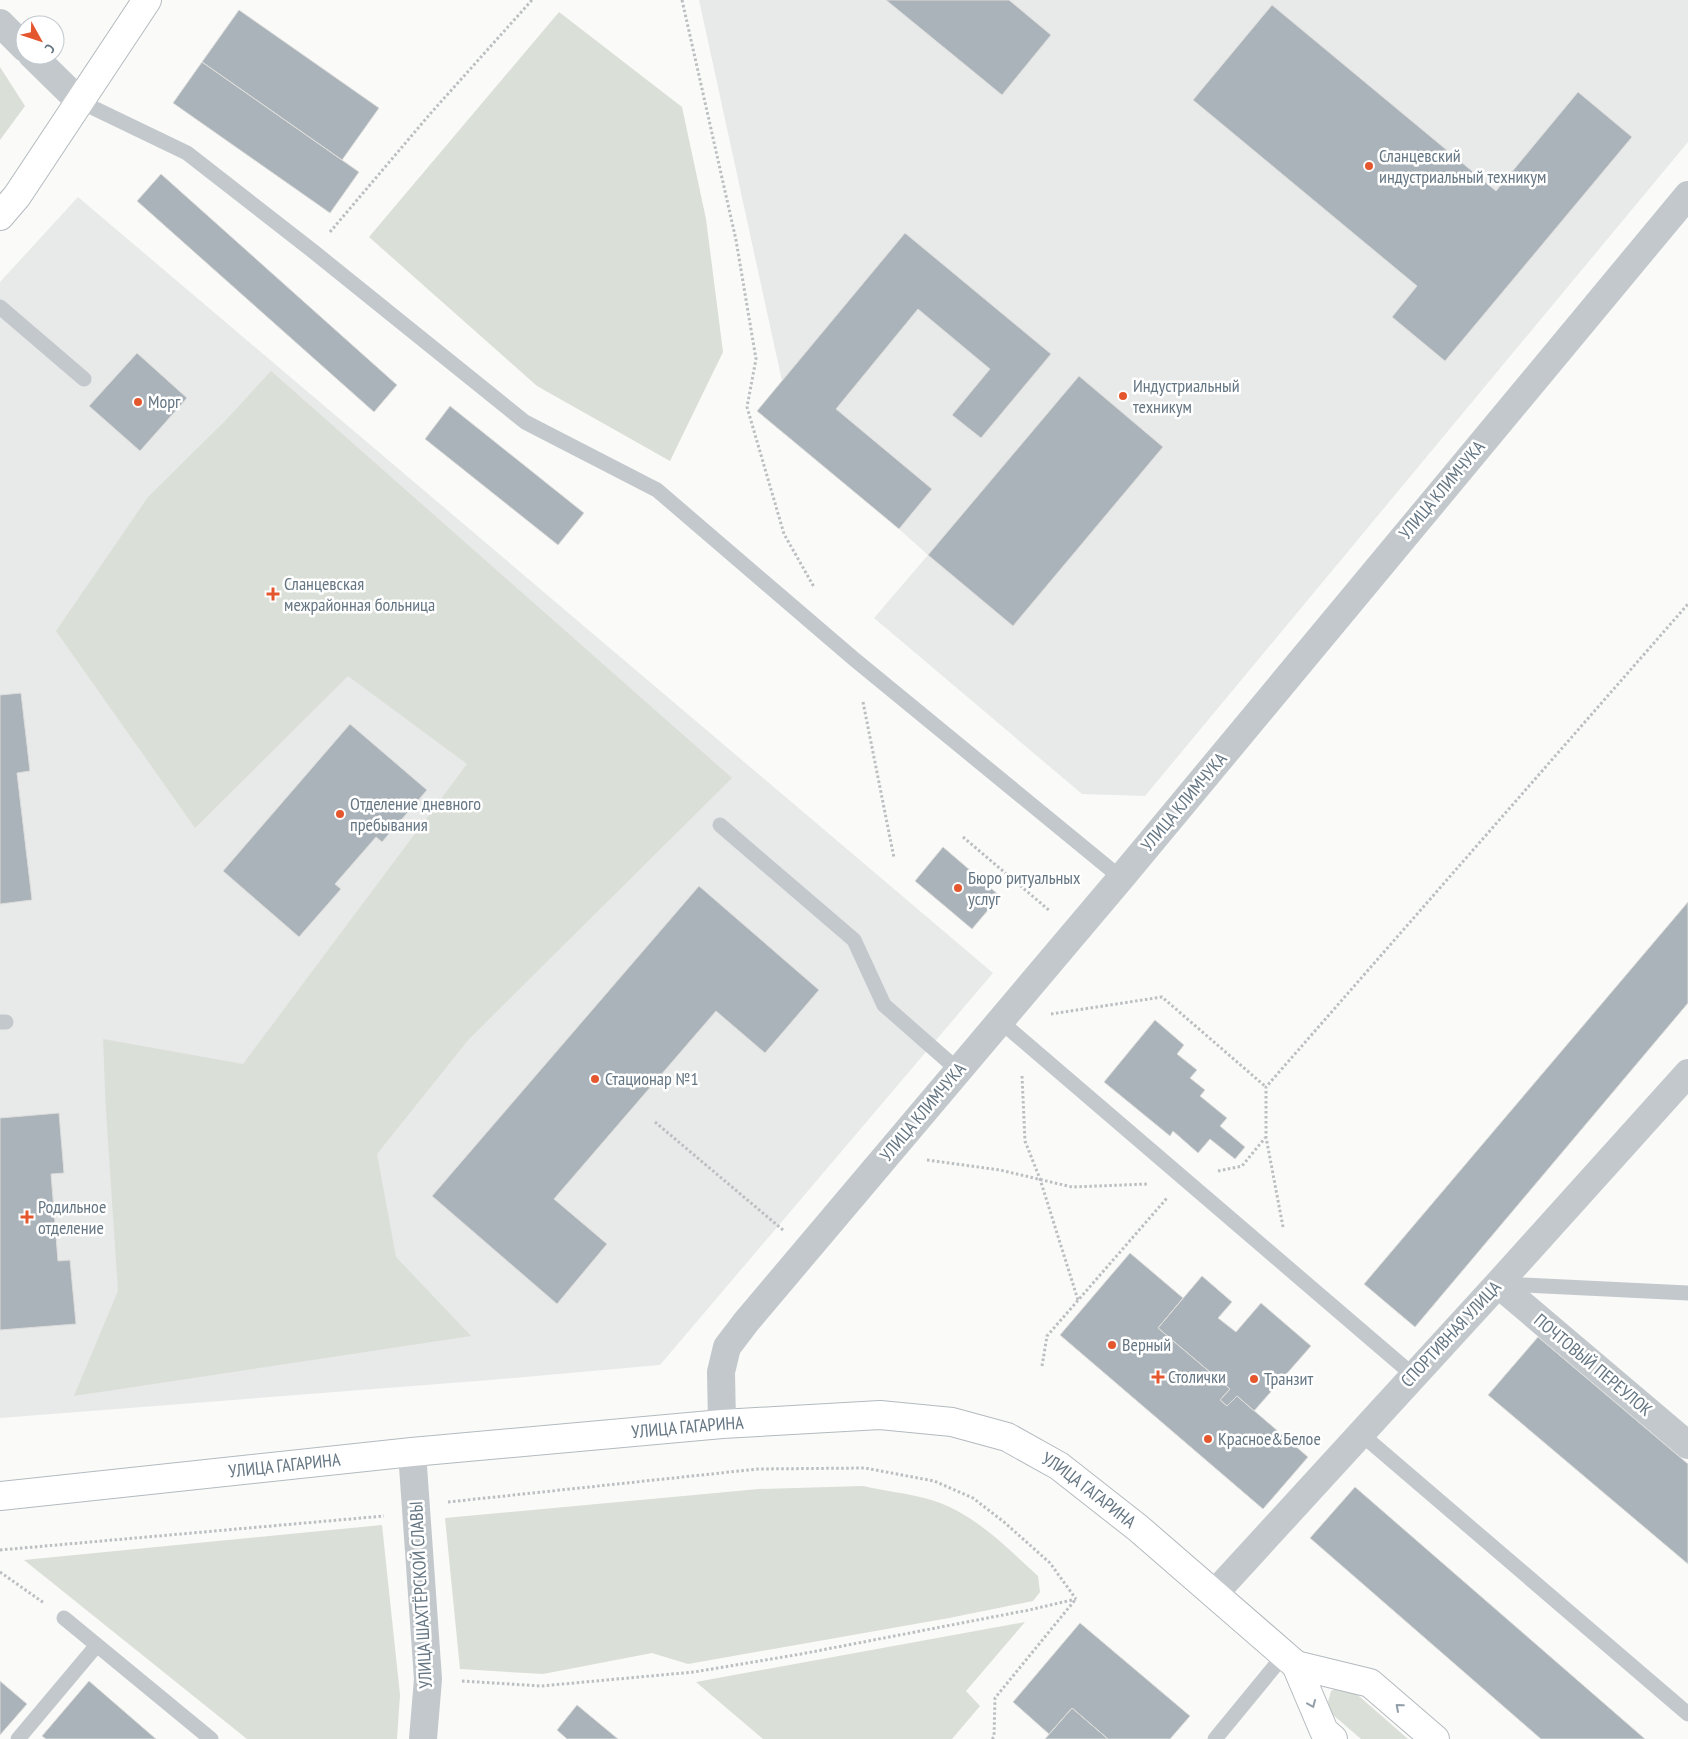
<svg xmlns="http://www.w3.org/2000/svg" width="1688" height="1739" font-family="'PT Sans Narrow',sans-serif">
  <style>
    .built { fill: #e8e9e9 }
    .green { fill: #dadfd7 }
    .building { fill: #aab3b9; stroke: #dcdcda }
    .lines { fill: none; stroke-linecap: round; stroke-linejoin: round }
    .secondary-casing { stroke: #b3babf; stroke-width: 30 }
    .path { stroke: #bbbfc2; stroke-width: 3; stroke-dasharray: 2.5 2.5; stroke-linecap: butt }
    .lane { stroke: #c3c8cc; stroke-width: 15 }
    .street { stroke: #c3c8cc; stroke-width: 28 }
    .secondary { stroke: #fff; stroke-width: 28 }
    .oneway { stroke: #939fa8 }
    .poi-dot { fill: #e4572e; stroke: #fff; stroke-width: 2 }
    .labels { text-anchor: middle; stroke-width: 5; stroke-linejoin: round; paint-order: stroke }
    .poi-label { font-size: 18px; fill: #657683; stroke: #fff; text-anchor: start }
    .street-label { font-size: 18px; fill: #657683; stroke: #fff }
  </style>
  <rect width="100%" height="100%" fill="#fafaf8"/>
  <path class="built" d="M699 0H1688V142L1145 796 1082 794 874 618 928 555 899 529 757 411 782 381Z
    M78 197 993 973 660 1365 490 1380 0 1418V282Z"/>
  <path class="green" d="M559 12 682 107 706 219 723 352 670 461 537 386 369 237Z
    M0 67 25 106 0 140Z
    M271 371 732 778 469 1039 377 1154 396 1257 471 1336 74 1396 118 1291 106 1111 103 1039 243 1064 467 764 348 676 195 828 56 631 148 497 226 420Z
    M863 1486C884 1491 907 1493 928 1499 972 1511 1005 1546 1038 1576L1040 1592 1033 1601 949 1618 688 1664 652 1653 543 1674 460 1669 445 1518 759 1489Z
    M382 1525 400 1695 397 1739H247L24 1560Z
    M1025 1622 966 1691 980 1706 952 1739H763L696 1682Z
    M1340 1687 1352 1690 1408 1739H1361L1332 1714 1328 1702 1331 1691Z"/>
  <path class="building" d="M886 0H1009L1051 35 1002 95Z
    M1272 5 1496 191 1578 92 1632 137 1445 361 1392 317 1417 286 1193 100Z
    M239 10 379 108 342 160 202 62Z
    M202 62 359 172 330 213 173 103Z
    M161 174 397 385 374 412 137 201Z
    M905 233 1051 354 981 438 952 415 990 369 918 309 836 409 932 489 899 529 757 411Z
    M137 353 187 398 140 451 89 406Z
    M1079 376 1163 447 1013 626 928 555Z
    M450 406 584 513 558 545 425 439Z
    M21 693 30 771 17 773 32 900 0 904V695Z
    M350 724 427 790 382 842 376 837 335 884 341 889 299 937 223 871Z
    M943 847 1000 896 972 929 915 881Z
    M699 886 819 990 765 1053 716 1011 554 1199 607 1244 557 1304 432 1196Z
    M1688 902V1003L1415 1327 1364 1284Z
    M1155 1020 1184 1045 1177 1054 1197 1070 1190 1078 1205 1090 1200 1096 1227 1118 1220 1126 1245 1147 1235 1159 1210 1139 1198 1153 1173 1131 1170 1136 1104 1082Z
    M59 1113 64 1173 51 1174 58 1261 70 1260 76 1324 0 1330V1118Z
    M1130 1253 1183 1298 1158 1328 1230 1389 1220 1400 1227 1406 1237 1396 1308 1457 1263 1509 1060 1335Z
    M1202 1276 1232 1302 1218 1318 1236 1332 1261 1303 1311 1346 1254 1411 1237 1396 1227 1406 1220 1400 1230 1389 1158 1328Z
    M1538 1337 1688 1464V1564L1488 1395Z
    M1355 1487 1645 1739H1541L1310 1538Z
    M1080 1623 1190 1716 1170 1739H1108L1072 1708 1049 1734 1013 1702Z
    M0 1681 27 1704 0 1735Z
    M89 1681 156 1739H46L42 1736Z
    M577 1705 618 1739H567L557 1730Z
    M1072 1708 1108 1739H1045Z"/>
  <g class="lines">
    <defs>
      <g id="secondary">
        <path d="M0 216 17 196 147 0"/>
        <path id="s1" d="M0 1496 412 1452 722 1424 880 1415 952 1422 1007 1437 1059 1466 1138 1528 1296 1665 1324 1731 1333 1739"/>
        <path d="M1296 1665 1370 1683 1435 1739"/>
      </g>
    </defs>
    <use href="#secondary" class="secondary-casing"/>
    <path class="path" d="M682 0 736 240 756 359 747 407 784 534 814 587
      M330 232 430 114 532 0
      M863 702 894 858
      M963 837 1050 911
      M1051 1014 1162 997 1266 1087
      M1022 1076 1025 1141 1040 1179 1078 1300
      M655 1122 783 1230
      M927 1160 1000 1170 1072 1187 1148 1184
      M1218 1171 1242 1166 1265 1138
      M1283 1227 1266 1137V1087L1688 604
      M1042 1366 1047 1336 1167 1198
      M448 1502 758 1469 865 1468 934 1481 973 1498 1004 1522 1050 1563 1076 1599
      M0 1550 384 1516
      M0 1572 44 1603
      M462 1681 541 1686 694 1672 801 1654 1029 1610 1076 1599
      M992 1739 994 1737 995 1698 1075 1600"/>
    <path class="lane" d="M79 101 187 153 314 252 525 422 657 490 854 659 1121 878
      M0 307 84 379
      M720 825 854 940 884 1005 958 1070
      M1000 1021 1413 1375
      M0 1022H6
      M1502 1284 1688 1293
      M1360 1433 1688 1714
      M64 1618 211 1739
      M18 1739 97 1645
      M1215 1739 1284 1655"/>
    <path class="street" d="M0 23 25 48
      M32 55 79 101
      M1498 1284 1688 1445
      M722 1424 721 1372 727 1347 746 1322 1121 878 1688 195
      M412 1452 428 1679 423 1739
      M1214 1594 1498 1284 1688 1073"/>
    <use href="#secondary" class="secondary"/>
  </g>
  <defs><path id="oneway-chevron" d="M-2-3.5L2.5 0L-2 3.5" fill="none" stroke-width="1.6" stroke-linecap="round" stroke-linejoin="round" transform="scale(1.25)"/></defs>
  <g class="oneway">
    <use href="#oneway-chevron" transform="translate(1312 1704) rotate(67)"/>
    <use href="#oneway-chevron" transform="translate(1399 1707) rotate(-139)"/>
  </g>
  <g class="poi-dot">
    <circle cx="1369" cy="166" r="5"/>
    <circle cx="1123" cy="396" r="5"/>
    <circle cx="138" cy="402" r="5"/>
    <path d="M270.5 586.5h5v5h5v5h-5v5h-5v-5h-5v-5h5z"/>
    <circle cx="340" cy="814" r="5"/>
    <circle cx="958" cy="888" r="5"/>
    <circle cx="595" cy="1079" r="5"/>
    <path d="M24.5 1209.5h5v5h5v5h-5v5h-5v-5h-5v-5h5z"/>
    <circle cx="1112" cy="1345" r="5"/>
    <path d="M1155.5 1369.5h5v5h5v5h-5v5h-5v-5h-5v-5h5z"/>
    <circle cx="1254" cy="1379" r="5"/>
    <circle cx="1208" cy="1439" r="5"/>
  </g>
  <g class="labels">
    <g class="poi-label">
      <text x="1379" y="162">Сланцевский<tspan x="1379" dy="21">индустриальный техникум</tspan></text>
      <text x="1133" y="392">Индустриальный<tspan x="1133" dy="21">техникум</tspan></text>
      <text x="148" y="408">Морг</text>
      <text x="284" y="590">Сланцевская<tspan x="284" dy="21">межрайонная больница</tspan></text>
      <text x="350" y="810">Отделение дневного<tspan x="350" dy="21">пребывания</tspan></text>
      <text x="968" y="884">Бюро ритуальных<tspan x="968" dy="21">услуг</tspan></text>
      <text x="605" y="1085">Стационар №1</text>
      <text x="38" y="1213">Родильное<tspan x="38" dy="21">отделение</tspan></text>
      <text x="1122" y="1351">Верный</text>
      <text x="1168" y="1383">Столички</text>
      <text x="1264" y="1385">Транзит</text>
      <text x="1218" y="1445">Красное&amp;Белое</text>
    </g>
    <g class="street-label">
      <text transform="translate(1442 490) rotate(-50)" y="6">УЛИЦА КЛИМЧУКА</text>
      <text transform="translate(1184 802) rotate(-50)" y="6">УЛИЦА КЛИМЧУКА</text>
      <text transform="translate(923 1112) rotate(-50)" y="6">УЛИЦА КЛИМЧУКА</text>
      <text transform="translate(1451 1334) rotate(-47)" y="6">СПОРТИВНАЯ УЛИЦА</text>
      <text transform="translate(1593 1365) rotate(40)" y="6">ПОЧТОВЫЙ ПЕРЕУЛОК</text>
      <text dy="6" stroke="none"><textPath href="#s1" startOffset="691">УЛИЦА ГАГАРИНА</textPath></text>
      <text dy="6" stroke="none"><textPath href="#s1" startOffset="286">УЛИЦА ГАГАРИНА</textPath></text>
      <text dy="6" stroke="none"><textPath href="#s1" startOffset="1111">УЛИЦА ГАГАРИНА</textPath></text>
      <text transform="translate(421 1595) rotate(-93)" y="6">УЛИЦА ШАХТЁРСКОЙ СЛАВЫ</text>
    </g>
  </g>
  <g transform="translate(40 40) rotate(130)"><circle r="24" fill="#ffffff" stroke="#c1c8cd"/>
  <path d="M0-4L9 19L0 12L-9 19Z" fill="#e4572e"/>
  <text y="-8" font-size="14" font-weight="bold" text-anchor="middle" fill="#657683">С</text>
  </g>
</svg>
